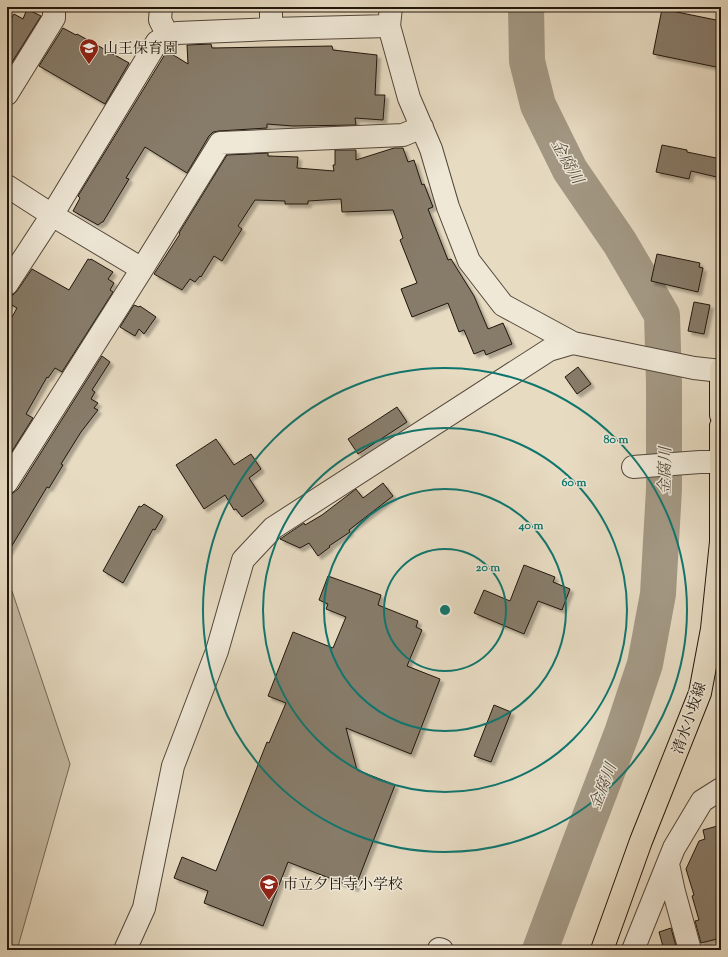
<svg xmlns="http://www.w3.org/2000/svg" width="728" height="957" font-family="'Sorts Mill Goudy','Noto Serif JP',serif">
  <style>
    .green { fill: #c5baa3; stroke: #726858 }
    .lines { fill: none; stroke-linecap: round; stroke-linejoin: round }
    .river { stroke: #a39884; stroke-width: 36 }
    .building { fill: #877c6b; stroke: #20160d; filter: url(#shadow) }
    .minor-casing { stroke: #52473a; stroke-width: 24 }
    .major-casing { stroke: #20160d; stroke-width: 24 }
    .minor { stroke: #efe8d7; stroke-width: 22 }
    .major { stroke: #e7dbc2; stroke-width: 22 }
    .ring { fill: none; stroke: #0f766e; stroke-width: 2 }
    .labels { text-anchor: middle; stroke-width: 3; stroke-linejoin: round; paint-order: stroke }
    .poi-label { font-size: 15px; fill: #20160d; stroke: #efe8d7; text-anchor: start }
    .street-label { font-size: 15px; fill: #20160d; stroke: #efe8d7 }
    .water-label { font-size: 16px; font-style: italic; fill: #544a3d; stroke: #efe8d7 }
    .centre { fill: #0f766e; stroke: #efe8d7; stroke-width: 2 }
    .ring-label { font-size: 12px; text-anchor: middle; font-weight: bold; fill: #0f766e; stroke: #efe8d7; stroke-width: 3; stroke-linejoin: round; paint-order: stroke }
  </style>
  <defs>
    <filter id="shadow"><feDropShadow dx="3.5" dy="3.5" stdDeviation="1" flood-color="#0004"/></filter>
  </defs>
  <rect width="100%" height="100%" fill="#e7dbc2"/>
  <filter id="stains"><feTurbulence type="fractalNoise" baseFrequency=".005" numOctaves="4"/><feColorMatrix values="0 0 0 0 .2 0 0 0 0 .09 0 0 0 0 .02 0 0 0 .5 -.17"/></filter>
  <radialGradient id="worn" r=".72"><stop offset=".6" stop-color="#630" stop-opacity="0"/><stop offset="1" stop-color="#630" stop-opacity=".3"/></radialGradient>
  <path class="green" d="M7 591H12L70 764 17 950H7Z"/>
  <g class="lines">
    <path class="river" d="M526 7 527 61 538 105 570 170 620 243 662 315 664 383V489L658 594 645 664 622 733 580 843 540 950"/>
  </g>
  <path class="building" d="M27 9 41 16 7 70V25L14 14 23 19Z
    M662 9 721 21V68L653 54Z
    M63 28 76 35 77 34 129 63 105 104 39 66Z
    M211 44 212 48 332 46 333 50 377 55 375 95H385L383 120 355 118 356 125 293 126 267 124V128L219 131 213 132 209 136 187 173 145 147 126 178 129 179 103 222H102L98 225 73 211 80 198 78 196 167 51 188 64 187 45Z
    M662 145 687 150V152L721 159V178L691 171 689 179 656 172Z
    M394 148H403L408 162 414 160 422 185 424 184 433 207 428 209 448 260 451 259 474 296 488 329 503 323 512 344 486 355 484 350 474 354 464 330 459 332 448 303 412 317 401 289 417 283 400 240 403 238 393 210 342 212 341 199 308 201V204H285V201L255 200 238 226 242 229 222 261 214 256 201 277 200 276 195 282 190 279 182 290 154 274 180 234 179 233 227 155 268 153V156L298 157 297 168 334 171 333 165H335V150H356V160Z
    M657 254 700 263 699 267 703 268 698 292 651 281Z
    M88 259 90 260 91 259 113 272 108 279 114 283 110 290 113 292 62 372 55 368 48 378 47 377 26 414 33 418 7 459V326L17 308 7 302V296L13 295 17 291 32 269 69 290Z
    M694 302 710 305 704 334 688 331Z
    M134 305 139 307 140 306 156 317 144 334 139 329 135 336 120 327Z
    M102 356 110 362 92 390 95 392 91 399 98 403 94 408 98 410 81 432 61 464 63 465 49 488 47 487 7 554V494L13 493 18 489Z
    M578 367 591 384 577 394 565 377Z
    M397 407 407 422 358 454 348 439Z
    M216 439 234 465 251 454 261 469 249 478 264 501 262 502V503L242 517 236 509 234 510 225 495 204 509 176 465Z
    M383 483 393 496 349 530 350 532 329 546 330 547 318 556 309 543 300 548 280 539 304 523 305 525 322 515 356 489 363 498Z
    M144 504 163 516 155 530 153 529 123 583 103 571 139 506 141 507Z
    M524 565 555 577 553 582 570 589 562 610 538 601 524 634 474 613 484 590 510 601Z
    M328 576 381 595 378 605 418 621 416 627 422 630 407 666 440 679 411 754 346 728 357 770 395 785 355 888 288 862 263 926 204 903 208 891 174 878 182 857 216 871 267 742 269 743 286 703 268 696 293 632 333 648 346 617 326 609 328 604 319 600Z
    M494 705 511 712 491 762 474 756Z
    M721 825V938L701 943 695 921 699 920 692 896 694 895 686 869 699 841 705 839 703 830Z
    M671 928 677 950H664L659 932Z"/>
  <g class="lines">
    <defs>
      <path id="minor" d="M161 7 160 20 168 36
        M271 7V29
        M391 7 389 26 409 98 431 149 448 207 469 261 503 305 573 343 694 368 721 371
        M7 94 54 18V7
        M7 186 52 215 142 269
        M7 284 52 215 157 42 168 36 177 33 271 29 389 26
        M633 467 700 462H720
        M7 482 142 269 220 143 403 135 422 127
        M668 864 674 892 690 950
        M439 949 442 950
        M125 950 144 908 173 766 217 651 243 560 273 528 549 350 573 343
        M633 950 674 848 702 801 721 789"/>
      <path id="major" d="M721 369V415
        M602 950 641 841 700 693 712 629 721 542V426"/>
    </defs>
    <use href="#minor" class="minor-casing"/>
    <use href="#major" class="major-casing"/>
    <use href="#minor" class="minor"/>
    <use href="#major" class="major"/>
  </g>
  <g class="ring">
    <circle cx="445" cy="610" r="61"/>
    <circle cx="445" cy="610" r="121"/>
    <circle cx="445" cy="610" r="182"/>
    <circle cx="445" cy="610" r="242"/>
  </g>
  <defs>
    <symbol id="school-pin" viewBox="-11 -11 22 30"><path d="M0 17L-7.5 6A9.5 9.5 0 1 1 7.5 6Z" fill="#8f2418" stroke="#efe8d7"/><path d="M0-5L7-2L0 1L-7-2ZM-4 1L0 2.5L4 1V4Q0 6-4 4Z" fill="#fff"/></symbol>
  </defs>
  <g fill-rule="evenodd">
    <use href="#school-pin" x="78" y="37" width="22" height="30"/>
    <use href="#school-pin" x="258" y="873" width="22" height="30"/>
  </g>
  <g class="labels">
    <g class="poi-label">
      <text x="103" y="53">山王保育園</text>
      <text x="283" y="889">市立夕日寺小学校</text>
    </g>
    <g class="street-label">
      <text transform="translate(689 718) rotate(-71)" y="5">清水小坂線</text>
    </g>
    <g class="water-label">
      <text transform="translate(568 161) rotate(61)" y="6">金腐川</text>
      <text transform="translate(664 471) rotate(-89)" y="6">金腐川</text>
      <text transform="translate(602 786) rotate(-69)" y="6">金腐川</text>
    </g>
  </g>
  <circle cx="445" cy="610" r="6" class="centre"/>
  <g class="ring-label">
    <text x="616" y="443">80 m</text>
    <text x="574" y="486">60 m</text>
    <text x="531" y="529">40 m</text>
    <text x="488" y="571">20 m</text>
  </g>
  <rect width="728" height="957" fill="none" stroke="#e7dbc2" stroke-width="24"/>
  <rect x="8" y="8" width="712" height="941" fill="none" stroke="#20160d" stroke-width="2"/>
  <rect x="12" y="12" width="704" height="933" fill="none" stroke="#20160d"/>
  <rect width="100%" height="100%" filter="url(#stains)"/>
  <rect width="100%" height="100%" fill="url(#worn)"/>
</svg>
